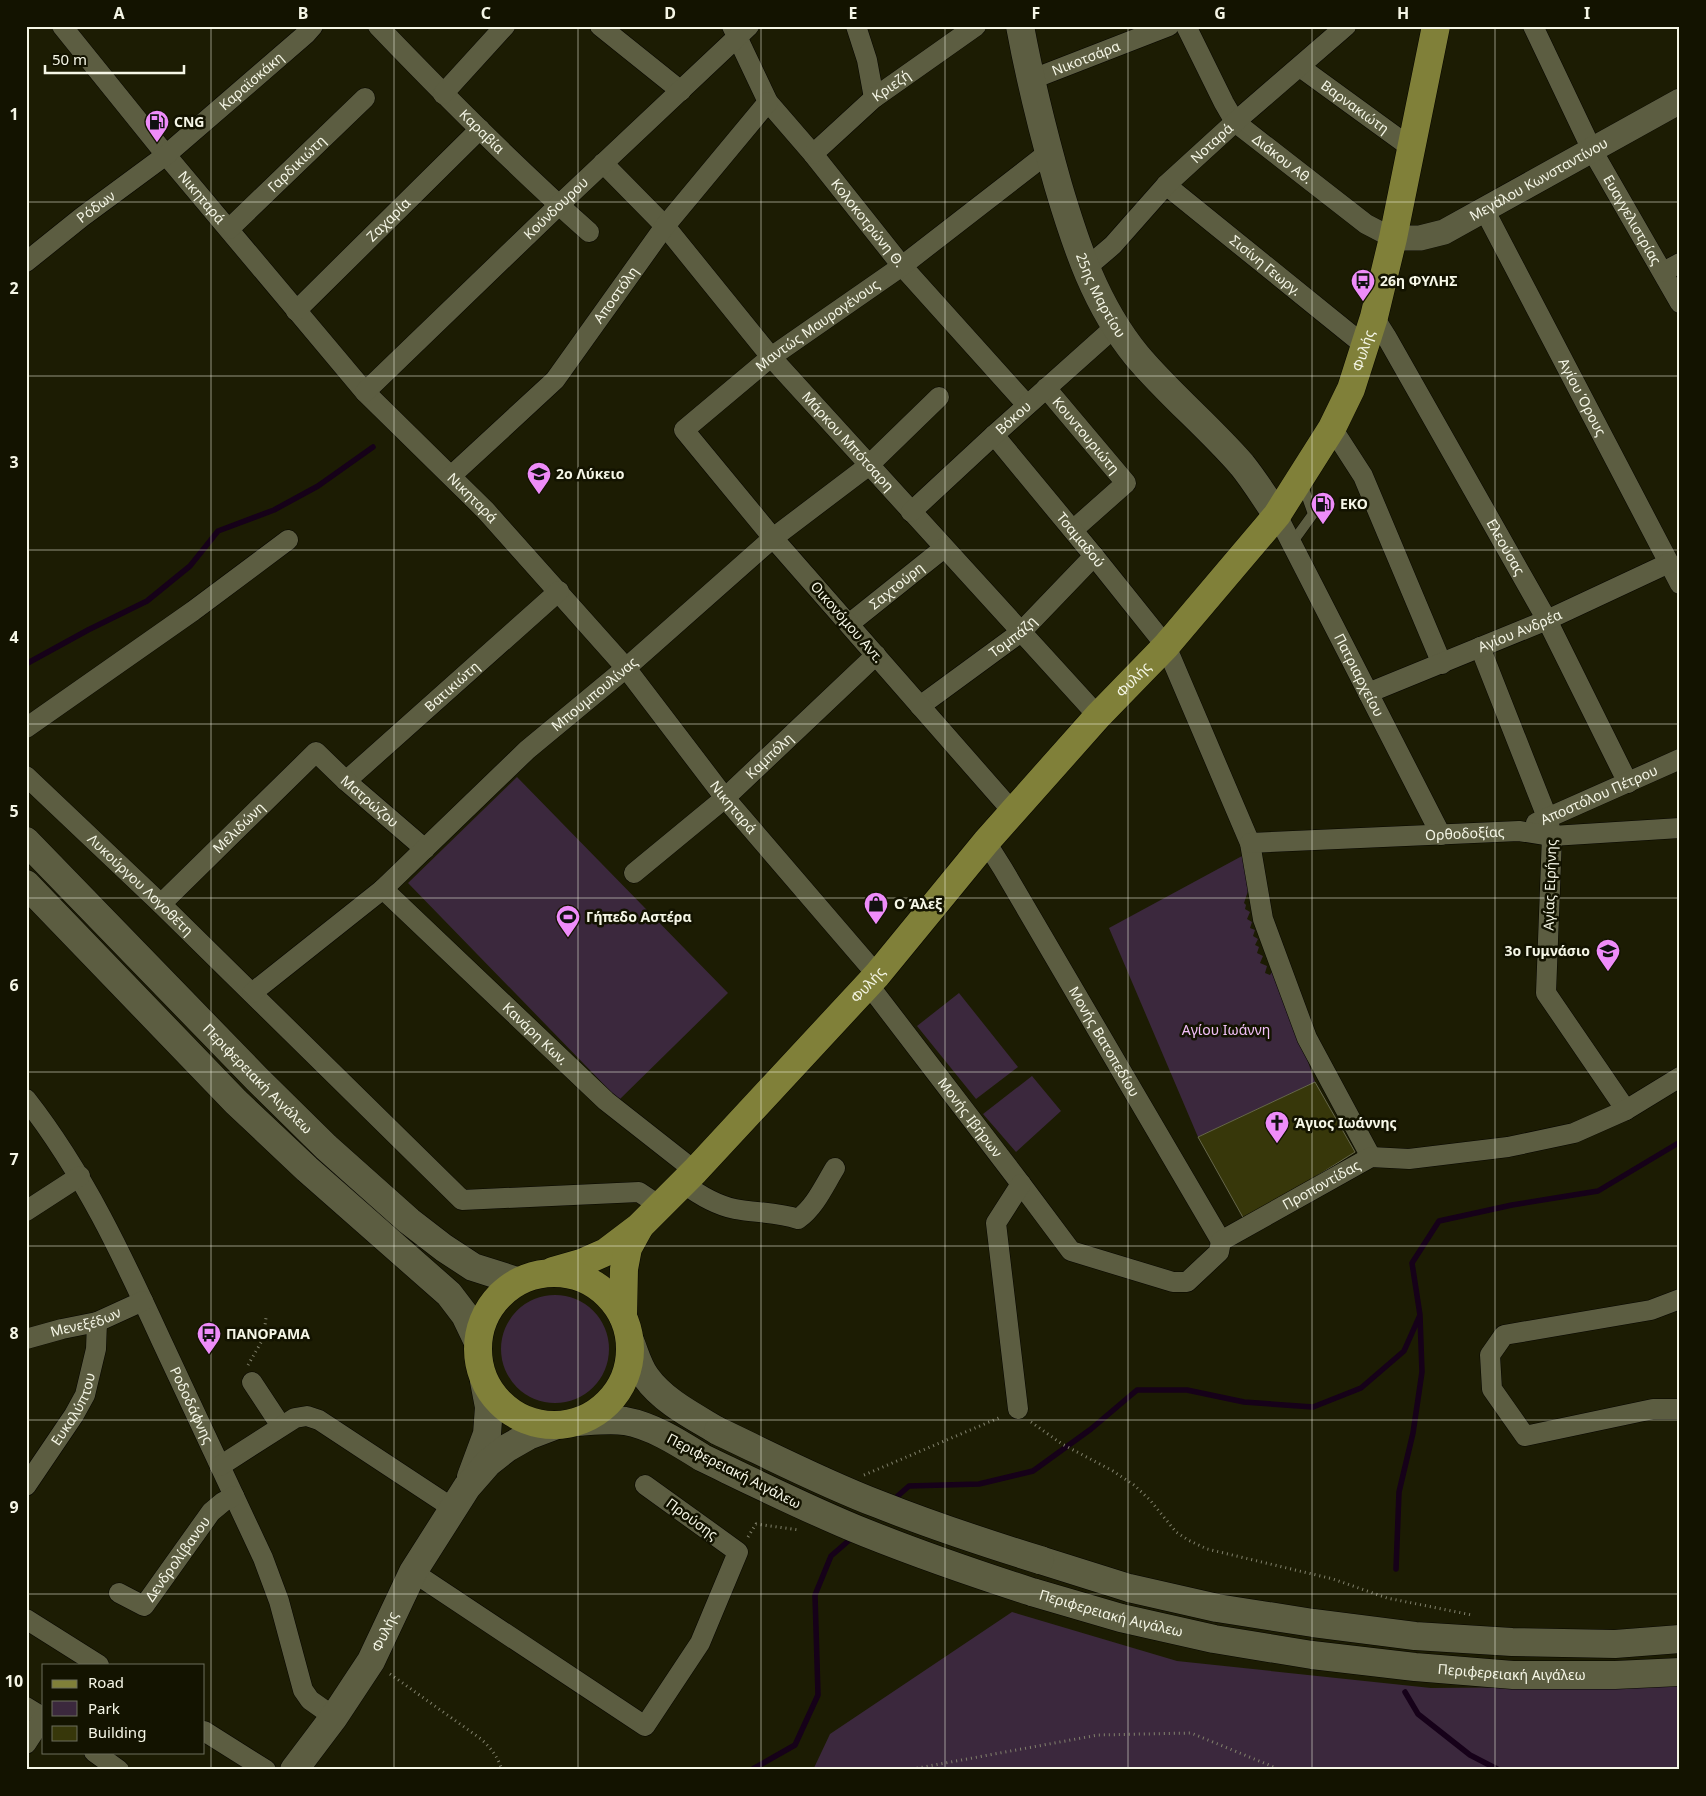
<svg xmlns="http://www.w3.org/2000/svg" width="1706" height="1796" font-family="'Noto Sans',sans-serif">
  <style>
    .green { fill: #3b283d }
    .lines { fill: none; stroke-linecap: round; stroke-linejoin: round }
    .stream { stroke: #160119; stroke-width: 5.5 }
    .building { fill: #37370a; stroke: #66674b }
    .service-casing { stroke: #070600; stroke-width: 11 }
    .minor-casing { stroke: #070600; stroke-width: 21 }
    .tertiary-casing { stroke: #070600; stroke-width: 26 }
    .secondary-casing { stroke: #070600; stroke-width: 29 }
    .primary-casing { stroke: #070600; stroke-width: 29 }
    .path { stroke: #82826d; stroke-width: 3; stroke-dasharray: 1 4; stroke-linecap: butt }
    .service { stroke: #5c5d41; stroke-width: 10 }
    .minor { stroke: #5c5d41; stroke-width: 20 }
    .tertiary { stroke: #5c5d41; stroke-width: 25 }
    .secondary { stroke: #5c5d41; stroke-width: 28 }
    .primary { stroke: #808039; stroke-width: 28 }
    .secondary-bridge-casing { stroke: #070600; stroke-width: 29; stroke-linecap: butt }
    .secondary-bridge { stroke: #5c5d41; stroke-width: 28 }
    .grid { fill: none; stroke: #f5f6e6; stroke-width: 1; stroke-opacity: 0.55 }
    .labels { text-anchor: middle; stroke-width: 5; stroke-linejoin: round; paint-order: stroke }
    .street-label { font-size: 14px; fill: #f5f6e6; stroke: #131300 }
    .poi-label { font-size: 14px; font-weight: bold; fill: #f5f6e6; stroke: #131300; text-anchor: start }
    .park-label { font-size: 14px; fill: #f3c0f8; stroke: #131300 }
    .neatline { fill: none; stroke: #f5f6e6; stroke-width: 2 }
    .grid-label { font-size: 16px; text-anchor: middle; font-weight: bold; fill: #f5f6e6 }
  </style>
  <rect width="100%" height="100%" fill="#1c1c03"/>
  <path class="green" d="M517 777 728 993 619 1100 408 883Z
    M1242 856 1250 885 1244 903 1246 905 1245 909 1250 912 1247 919 1252 922 1250 928 1255 930 1253 936 1258 939 1255 945 1259 947 1257 953 1263 956 1260 963 1267 966 1265 973 1270 975 1275 967 1315 1082 1198 1137 1109 928Z
    M959 993 1018 1067 976 1099 917 1026Z
    M1032 1076 1061 1111 1016 1152 983 1114Z
    M501 1349a54 54 0 1 1 108 0a54 54 0 1 1-108 0Z
    M1012 1612 1177 1661 1431 1688 1680 1686V1770H813L830 1734Z"/>
  <g class="lines">
    <path class="stream" d="M26 664 88 630 147 601 190 566 218 531 274 510 318 486 373 447
      M892 1501 909 1486 979 1484 1033 1471 1091 1429 1137 1390H1187L1244 1402 1313 1407 1361 1388 1404 1351 1420 1315 1412 1263 1439 1221 1512 1205 1598 1191 1680 1142
      M1396 1569 1399 1492 1413 1433 1422 1372 1420 1316
      M1405 1692 1418 1714 1470 1755 1499 1770
      M751 1770 795 1745 818 1695 815 1595 831 1556 854 1536"/>
  </g>
  <path class="building" d="M1315 1082 1355 1152 1245 1221 1198 1137Z"/>
  <g class="lines">
    <defs>
      <path id="service" d="M1292 543 1313 514 1302 483"/>
      <g id="minor">
        <path id="s1" d="M62 26 166 155 365 392 486 511 626 668 725 798 877 975"/>
        <path id="s2" d="M378 26C446 97 516 167 589 232"/>
        <path d="M600 26 681 91"/>
        <path id="s3" d="M732 26 768 102 813 154 902 266 1027 405"/>
        <path d="M856 26 867 60 874 98"/>
        <path id="s4" d="M1186 26 1224 103 1235 122 1366 224 1393 238"/>
        <path id="s5" d="M1533 26 1592 150 1680 303"/>
        <path id="s6" d="M1300 67 1410 147"/>
        <path id="s7" d="M1030 80 1169 26"/>
        <path d="M443 94 505 26"/>
        <path id="s8" d="M813 154 874 98 976 26"/>
        <path id="s9" d="M603 163 665 226 771 357 1098 716"/>
        <path id="s10" d="M1166 185 1365 346"/>
        <path id="s11" d="M1485 211 1680 584"/>
        <path id="s12" d="M229 229 365 98"/>
        <path id="s13" d="M26 262 82 217 166 155 306 34 313 26"/>
        <path id="s14" d="M1085 269 1113 245 1166 185 1235 122 1346 26"/>
        <path d="M1663 272 1680 263"/>
        <path id="s15" d="M296 311 480 129"/>
        <path id="s16" d="M1374 317 1386 336 1547 620 1628 783"/>
        <path id="s17" d="M1046 388 1126 483 1073 530"/>
        <path id="s18" d="M365 392 559 205 749 26"/>
        <path d="M1332 428 1363 476 1442 664"/>
        <path id="s19" d="M994 435 1094 556 1166 646 1250 843 1263 919 1307 1038 1371 1157"/>
        <path id="s20" d="M451 476 555 380 665 226 768 102"/>
        <path id="s21" d="M911 512 994 435 1116 326"/>
        <path id="s22" d="M1277 515 1441 835"/>
        <path id="s23" d="M849 624 944 548"/>
        <path d="M1480 647 1547 817 1552 836 1546 993 1626 1110"/>
        <path id="s24" d="M1368 693 1547 620 1669 563"/>
        <path id="s25" d="M920 706 1021 632 1094 556"/>
        <path d="M26 728 193 611 288 540"/>
        <path id="s26" d="M26 776 161 904 462 1200 639 1192 660 1206"/>
        <path id="s27" d="M346 781 559 591"/>
        <path id="s28" d="M1013 812 773 538 684 430 771 357 902 266 1049 152"/>
        <path id="s29" d="M1536 823 1680 759"/>
        <path id="s30" d="M986 842 1003 869 1221 1241"/>
        <path id="s31" d="M1250 843 1519 831 1552 836 1680 828"/>
        <path id="s32" d="M634 873 725 798 876 655"/>
        <path id="s33" d="M383 889 606 1101 695 1171"/>
        <path id="s34" d="M161 904 316 752 346 781 425 849"/>
        <path id="s35" d="M868 984 1021 1184 1071 1251 1173 1282H1187L1219 1252 1221 1241 1371 1157 1409 1159 1508 1147 1574 1133 1626 1110 1680 1077"/>
        <path id="s36" d="M252 993 383 889 527 750 626 668 773 538 868 466 939 397"/>
        <path id="s37" d="M26 1099C84 1173 123 1257 162 1342 196 1414 229 1486 263 1558L279 1601 303 1690 310 1700 334 1717"/>
        <path d="M683 1183C699 1195 715 1205 735 1209 756 1213 778 1212 798 1219 815 1207 824 1186 835 1168"/>
        <path d="M26 1211 80 1176"/>
        <path d="M1680 1299 1651 1310 1504 1335 1490 1355 1492 1389 1525 1436 1653 1409H1680"/>
        <path id="s38" d="M26 1339 62 1329 97 1322 143 1301"/>
        <path d="M252 1382 281 1426"/>
        <path d="M1018 1409 996 1223 1021 1184"/>
        <path d="M220 1466 295 1418 307 1416 319 1420 454 1509"/>
        <path id="s39" d="M26 1486 74 1415 85 1395 96 1349 97 1322"/>
        <path d="M413 1572 645 1726 700 1643 738 1552 645 1485"/>
        <path id="s40" d="M119 1593 144 1606 211 1512 223 1502 234 1496"/>
        <path d="M26 1619 99 1665"/>
        <path d="M26 1707 44 1718"/>
        <path d="M204 1731 266 1770"/>
        <path d="M26 1744 43 1718"/>
        <path d="M94 1752 119 1770"/>
      </g>
      <g id="tertiary">
        <path id="s41" d="M1393 238H1420L1444 232 1680 101"/>
      </g>
      <g id="secondary">
        <path id="s42" d="M1020 26C1030 80 1043 132 1058 185 1076 246 1096 306 1137 356 1169 394 1209 427 1242 465 1255 481 1265 498 1277 515"/>
        <path id="s43" d="M26 841 257 1079 326 1147 409 1221 444 1248 473 1267 517 1281"/>
        <path d="M26 884 236 1102 307 1169 449 1294 465 1315 477 1340"/>
        <path d="M630 1341C635 1353 638 1366 646 1377 663 1401 693 1416 718 1431"/>
        <path d="M577 1422C593 1421 609 1419 625 1421 653 1426 679 1443 703 1458"/>
        <path d="M471 1477 487 1434 489 1407 484 1381"/>
        <path d="M1040 1560 1129 1588 1217 1608 1313 1623 1415 1636 1512 1642 1615 1644 1680 1639"/>
        <path id="s44" d="M1032 1592 1121 1618 1214 1639 1312 1655 1415 1667 1513 1675H1615L1680 1672"/>
        <path id="s45" d="M294 1770 334 1717 371 1661 413 1572 467 1487 488 1463 507 1448 528 1436 557 1425"/>
      </g>
      <g id="primary">
        <path id="s46" d="M553 1271 581 1263 606 1252 639 1227 695 1171 877 975 986 842 1098 716 1166 646 1277 515 1332 428 1351 389 1374 317 1393 238 1436 26"/>
        <circle cx="554" cy="1349" r="76"/>
        <path d="M623 1316 624 1269 628 1248 639 1228"/>
      </g>
    </defs>
    <use href="#service" class="service-casing"/>
    <use href="#minor" class="minor-casing"/>
    <use href="#tertiary" class="tertiary-casing"/>
    <use href="#secondary" class="secondary-casing"/>
    <use href="#primary" class="primary-casing"/>
    <path class="path" d="M248 1365 263 1339 266 1318
      M1031 1422 1062 1444 1113 1471 1134 1485 1150 1500 1176 1532 1188 1540 1207 1549 1333 1579 1387 1598 1472 1615
      M864 1475 1001 1417
      M748 1537 756 1524 799 1530
      M390 1674 481 1739C491 1748 498 1757 502 1770
      M907 1770 1098 1735 1191 1733 1281 1770"/>
    <use href="#service" class="service"/>
    <use href="#minor" class="minor"/>
    <use href="#tertiary" class="tertiary"/>
    <use href="#secondary" class="secondary"/>
    <use href="#primary" class="primary"/>
    <defs>
      <path id="secondary-bridge" d="M718 1431C771 1456 823 1483 878 1504 931 1525 985 1543 1040 1560
        M703 1458C757 1484 811 1511 866 1533 921 1555 976 1574 1032 1592"/>
    </defs>
    <use href="#secondary-bridge" class="secondary-bridge-casing"/>
    <use href="#secondary-bridge" class="secondary-bridge"/>
  </g>
  <path class="grid" d="M211 26V1770M394 26V1770M578 26V1770M761 26V1770M945 26V1770M1128 26V1770M1312 26V1770M1495 26V1770M26 202H1680M26 376H1680M26 550H1680M26 724H1680M26 898H1680M26 1072H1680M26 1246H1680M26 1420H1680M26 1594H1680"/>
  <defs>
    <symbol id="fuel-pin" viewBox="-11 -11 22 30"><path d="M0 17L-7.5 6A9.5 9.5 0 1 1 7.5 6Z" fill="#ee8cf9" stroke="#131300"/><path d="M-5.5-6h7V0h2V4h1.3V-2.5L3-4.5l.8-.8L6-3V5H2.5V1h-1V6h-7ZM-4.2-4.7v3.2H.2V-4.7Z" fill="#111"/></symbol>
    <symbol id="bus-pin" viewBox="-11 -11 22 30"><path d="M0 17L-7.5 6A9.5 9.5 0 1 1 7.5 6Z" fill="#ee8cf9" stroke="#131300"/><path d="M-5-6H5V4H4V6H2V4H-2V6H-4V4H-5ZM-3.5-4V0h7V-4ZM-3.5 1.2v1.5H-2V1.2ZM2 1.2v1.5H3.5V1.2Z" fill="#111"/></symbol>
    <symbol id="school-pin" viewBox="-11 -11 22 30"><path d="M0 17L-7.5 6A9.5 9.5 0 1 1 7.5 6Z" fill="#ee8cf9" stroke="#131300"/><path d="M0-5L7-2L0 1L-7-2ZM-4 1L0 2.5L4 1V4Q0 6-4 4Z" fill="#111"/></symbol>
    <symbol id="shop-pin" viewBox="-11 -11 22 30"><path d="M0 17L-7.5 6A9.5 9.5 0 1 1 7.5 6Z" fill="#ee8cf9" stroke="#131300"/><path d="M-5-2.5h2.3a2.7 3.5 0 0 1 5.4 0H5L5.5 6h-11ZM-1.5-2.5h3a1.5 2.3 0 0 0-3 0Z" fill="#111"/></symbol>
    <symbol id="stadium-pin" viewBox="-11 -11 22 30"><path d="M0 17L-7.5 6A9.5 9.5 0 1 1 7.5 6Z" fill="#ee8cf9" stroke="#131300"/><path d="M0-5a6.5 5 0 1 0 0 10a6.5 5 0 1 0 0-10ZM-3.5-1.8h7v3.6h-7Z" fill="#111"/></symbol>
    <symbol id="church-pin" viewBox="-11 -11 22 30"><path d="M0 17L-7.5 6A9.5 9.5 0 1 1 7.5 6Z" fill="#ee8cf9" stroke="#131300"/><path d="M-1.2-6h2.4v3.5h3.3v2.4h-3.3V6h-2.4V-.1h-3.3v-2.4h3.3Z" fill="#111"/></symbol>
  </defs>
  <g fill-rule="evenodd">
    <use href="#fuel-pin" x="143" y="108" width="28" height="38"/>
    <use href="#bus-pin" x="1349" y="267" width="28" height="38"/>
    <use href="#school-pin" x="525" y="460" width="28" height="38"/>
    <use href="#fuel-pin" x="1309" y="490" width="28" height="38"/>
    <use href="#shop-pin" x="862" y="890" width="28" height="38"/>
    <use href="#stadium-pin" x="554" y="903" width="28" height="38"/>
    <use href="#school-pin" x="1594" y="937" width="28" height="38"/>
    <use href="#church-pin" x="1263" y="1109" width="28" height="38"/>
    <use href="#bus-pin" x="195" y="1320" width="28" height="38"/>
  </g>
  <g class="labels">
    <g class="street-label">
      <text dy="5" stroke="none"><textPath href="#s7" startOffset="60">Νικοτσάρα</textPath></text>
      <text dy="5" stroke="none"><textPath href="#s13" startOffset="289">Καραϊσκάκη</textPath></text>
      <text dy="5" stroke="none"><textPath href="#s8" startOffset="104">Κριεζή</textPath></text>
      <text dy="5" stroke="none"><textPath href="#s6" startOffset="68">Βαρνακιώτη</textPath></text>
      <text dy="5" stroke="none"><textPath href="#s2" startOffset="148">Καραβία</textPath></text>
      <text dy="5" stroke="none"><textPath href="#s14" startOffset="179">Νοταρά</textPath></text>
      <text dy="5" stroke="none"><textPath href="#s4" startOffset="168">Διάκου Αθ.</textPath></text>
      <text dy="5" stroke="none"><textPath href="#s12" startOffset="94">Γαρδικιώτη</textPath></text>
      <text dy="5" stroke="none"><textPath href="#s41" startOffset="160">Μεγάλου Κωνσταντίνου</textPath></text>
      <text dy="5" stroke="none"><textPath href="#s1" startOffset="221">Νικηταρά</textPath></text>
      <text dy="5" stroke="none"><textPath href="#s13" startOffset="89">Ρόδων</textPath></text>
      <text dy="5" stroke="none"><textPath href="#s18" startOffset="265">Κούνδουρου</textPath></text>
      <text dy="5" stroke="none"><textPath href="#s5" startOffset="218">Ευαγγελιστρίας</textPath></text>
      <text dy="5" stroke="none"><textPath href="#s15" startOffset="130">Ζαχαρία</textPath></text>
      <text dy="5" stroke="none"><textPath href="#s3" startOffset="241">Κολοκοτρώνη Θ.</textPath></text>
      <text dy="5" stroke="none"><textPath href="#s10" startOffset="128">Σισίνη Γεωργ.</textPath></text>
      <text dy="5" stroke="none"><textPath href="#s20" startOffset="246">Αποστόλη</textPath></text>
      <text dy="5" stroke="none"><textPath href="#s42" startOffset="282">25ης Μαρτίου</textPath></text>
      <text dy="5" stroke="none"><textPath href="#s28" startOffset="674">Μαντώς Μαυρογένους</textPath></text>
      <text dy="5" stroke="none"><textPath href="#s46" startOffset="1241">Φυλής</textPath></text>
      <text dy="5" stroke="none"><textPath href="#s11" startOffset="210">Αγίου Όρους</textPath></text>
      <text dy="5" stroke="none"><textPath href="#s21" startOffset="139">Βόκου</textPath></text>
      <text dy="5" stroke="none"><textPath href="#s17" startOffset="62">Κουντουριώτη</textPath></text>
      <text dy="5" stroke="none"><textPath href="#s9" startOffset="371">Μάρκου Μπότσαρη</textPath></text>
      <text dy="5" stroke="none"><textPath href="#s1" startOffset="626">Νικηταρά</textPath></text>
      <text dy="5" stroke="none"><textPath href="#s19" startOffset="136">Τσαμαδού</textPath></text>
      <text dy="5" stroke="none"><textPath href="#s16" startOffset="265">Ελεούσας</textPath></text>
      <text dy="5" stroke="none"><textPath href="#s23" startOffset="61">Σαχτούρη</textPath></text>
      <text transform="translate(847 622) rotate(49)" y="5">Οικονόμου Αντ.</text>
      <text dy="5" stroke="none"><textPath href="#s24" startOffset="164">Αγίου Ανδρέα</textPath></text>
      <text dy="5" stroke="none"><textPath href="#s25" startOffset="116">Τομπάζη</textPath></text>
      <text dy="5" stroke="none"><textPath href="#s22" startOffset="180">Πατριαρχείου</textPath></text>
      <text dy="5" stroke="none"><textPath href="#s46" startOffset="836">Φυλής</textPath></text>
      <text dy="5" stroke="none"><textPath href="#s27" startOffset="142">Βατικιώτη</textPath></text>
      <text dy="5" stroke="none"><textPath href="#s36" startOffset="455">Μπουμπουλίνας</textPath></text>
      <text dy="5" stroke="none"><textPath href="#s32" startOffset="179">Καμπόλη</textPath></text>
      <text dy="5" stroke="none"><textPath href="#s29" startOffset="69">Αποστόλου Πέτρου</textPath></text>
      <text dy="5" stroke="none"><textPath href="#s34" startOffset="290">Ματρώζου</textPath></text>
      <text dy="5" stroke="none"><textPath href="#s1" startOffset="1031">Νικηταρά</textPath></text>
      <text dy="5" stroke="none"><textPath href="#s34" startOffset="109">Μελιδώνη</textPath></text>
      <text dy="5" stroke="none"><textPath href="#s31" startOffset="215">Ορθοδοξίας</textPath></text>
      <text dy="5" stroke="none"><textPath href="#s26" startOffset="158">Λυκούργου Λογοθέτη</textPath></text>
      <text transform="translate(1550 885) rotate(-88)" y="5">Αγίας Ειρήνης</text>
      <text dy="5" stroke="none"><textPath href="#s46" startOffset="431">Φυλής</textPath></text>
      <text dy="5" stroke="none"><textPath href="#s33" startOffset="210">Κανάρη Κων.</textPath></text>
      <text dy="5" stroke="none"><textPath href="#s30" startOffset="232">Μονής Βατοπεδίου</textPath></text>
      <text dy="5" stroke="none"><textPath href="#s43" startOffset="332">Περιφερειακή Αιγάλεω</textPath></text>
      <text dy="5" stroke="none"><textPath href="#s35" startOffset="168">Μονής Ιβήρων</textPath></text>
      <text dy="5" stroke="none"><textPath href="#s35" startOffset="626">Προποντίδας</textPath></text>
      <text dy="5" stroke="none"><textPath href="#s38" startOffset="62">Μενεξέδων</textPath></text>
      <text dy="5" stroke="none"><textPath href="#s37" startOffset="349">Ροδοδάφνης</textPath></text>
      <text dy="5" stroke="none"><textPath href="#s39" startOffset="91">Ευκαλύπτου</textPath></text>
      <text transform="translate(734 1471) rotate(27)" y="5">Περιφερειακή Αιγάλεω</text>
      <text transform="translate(692 1519) rotate(36)" y="5">Προύσης</text>
      <text dy="5" stroke="none"><textPath href="#s40" startOffset="86">Δενδρολίβανου</textPath></text>
      <text dy="5" stroke="none"><textPath href="#s44" startOffset="82">Περιφερειακή Αιγάλεω</textPath></text>
      <text dy="5" stroke="none"><textPath href="#s45" startOffset="166">Φυλής</textPath></text>
      <text dy="5" stroke="none"><textPath href="#s44" startOffset="488">Περιφερειακή Αιγάλεω</textPath></text>
    </g>
    <g class="poi-label">
      <text x="174" y="127">CNG</text>
      <text x="1380" y="286">26η ΦΥΛΗΣ</text>
      <text x="556" y="479">2ο Λύκειο</text>
      <text x="1340" y="509">EKO</text>
      <text x="894" y="909">Ο Άλεξ</text>
      <text x="586" y="922">Γήπεδο Αστέρα</text>
      <text x="1590" y="956" text-anchor="end">3ο Γυμνάσιο</text>
      <text x="1294" y="1128">Άγιος Ιωάννης</text>
      <text x="226" y="1339">ΠΑΝΟΡΑΜΑ</text>
    </g>
    <g class="park-label">
      <text x="1226" y="1035">Αγίου Ιωάννη</text>
    </g>
  </g>
  <rect width="1706" height="1796" fill="none" stroke="#131300" stroke-width="55"/>
  <rect x="42" y="1664" width="162" height="90" fill="#131300" stroke="#6d6e5c"/>
  <rect x="52" y="1680" width="25" height="8" fill="#808039" stroke="#6d6e5c"/>
  <text x="88" y="1688" font-size="15" fill="#f5f6e6">Road</text>
  <rect x="52" y="1701" width="25" height="15" fill="#3b283d" stroke="#6d6e5c"/>
  <text x="88" y="1714" font-size="15" fill="#f5f6e6">Park</text>
  <rect x="52" y="1726" width="25" height="15" fill="#37370a" stroke="#6d6e5c"/>
  <text x="88" y="1738" font-size="15" fill="#f5f6e6">Building</text>
  <path d="M45 65v8h139v-8" fill="none" stroke="#f5f6e6" stroke-width="2.5"/>
  <text x="52" y="65" font-size="15" fill="#f5f6e6" stroke="#131300" stroke-width="4" paint-order="stroke">50 m</text>
  <rect x="28" y="28" width="1650" height="1740" class="neatline"/>
  <g class="grid-label">
    <text x="119" y="19">A</text>
    <text x="303" y="19">B</text>
    <text x="486" y="19">C</text>
    <text x="670" y="19">D</text>
    <text x="853" y="19">E</text>
    <text x="1036" y="19">F</text>
    <text x="1220" y="19">G</text>
    <text x="1403" y="19">H</text>
    <text x="1587" y="19">I</text>
    <text x="14" y="120">1</text>
    <text x="14" y="294">2</text>
    <text x="14" y="468">3</text>
    <text x="14" y="643">4</text>
    <text x="14" y="817">5</text>
    <text x="14" y="991">6</text>
    <text x="14" y="1165">7</text>
    <text x="14" y="1339">8</text>
    <text x="14" y="1513">9</text>
    <text x="14" y="1687">10</text>
  </g>
</svg>
